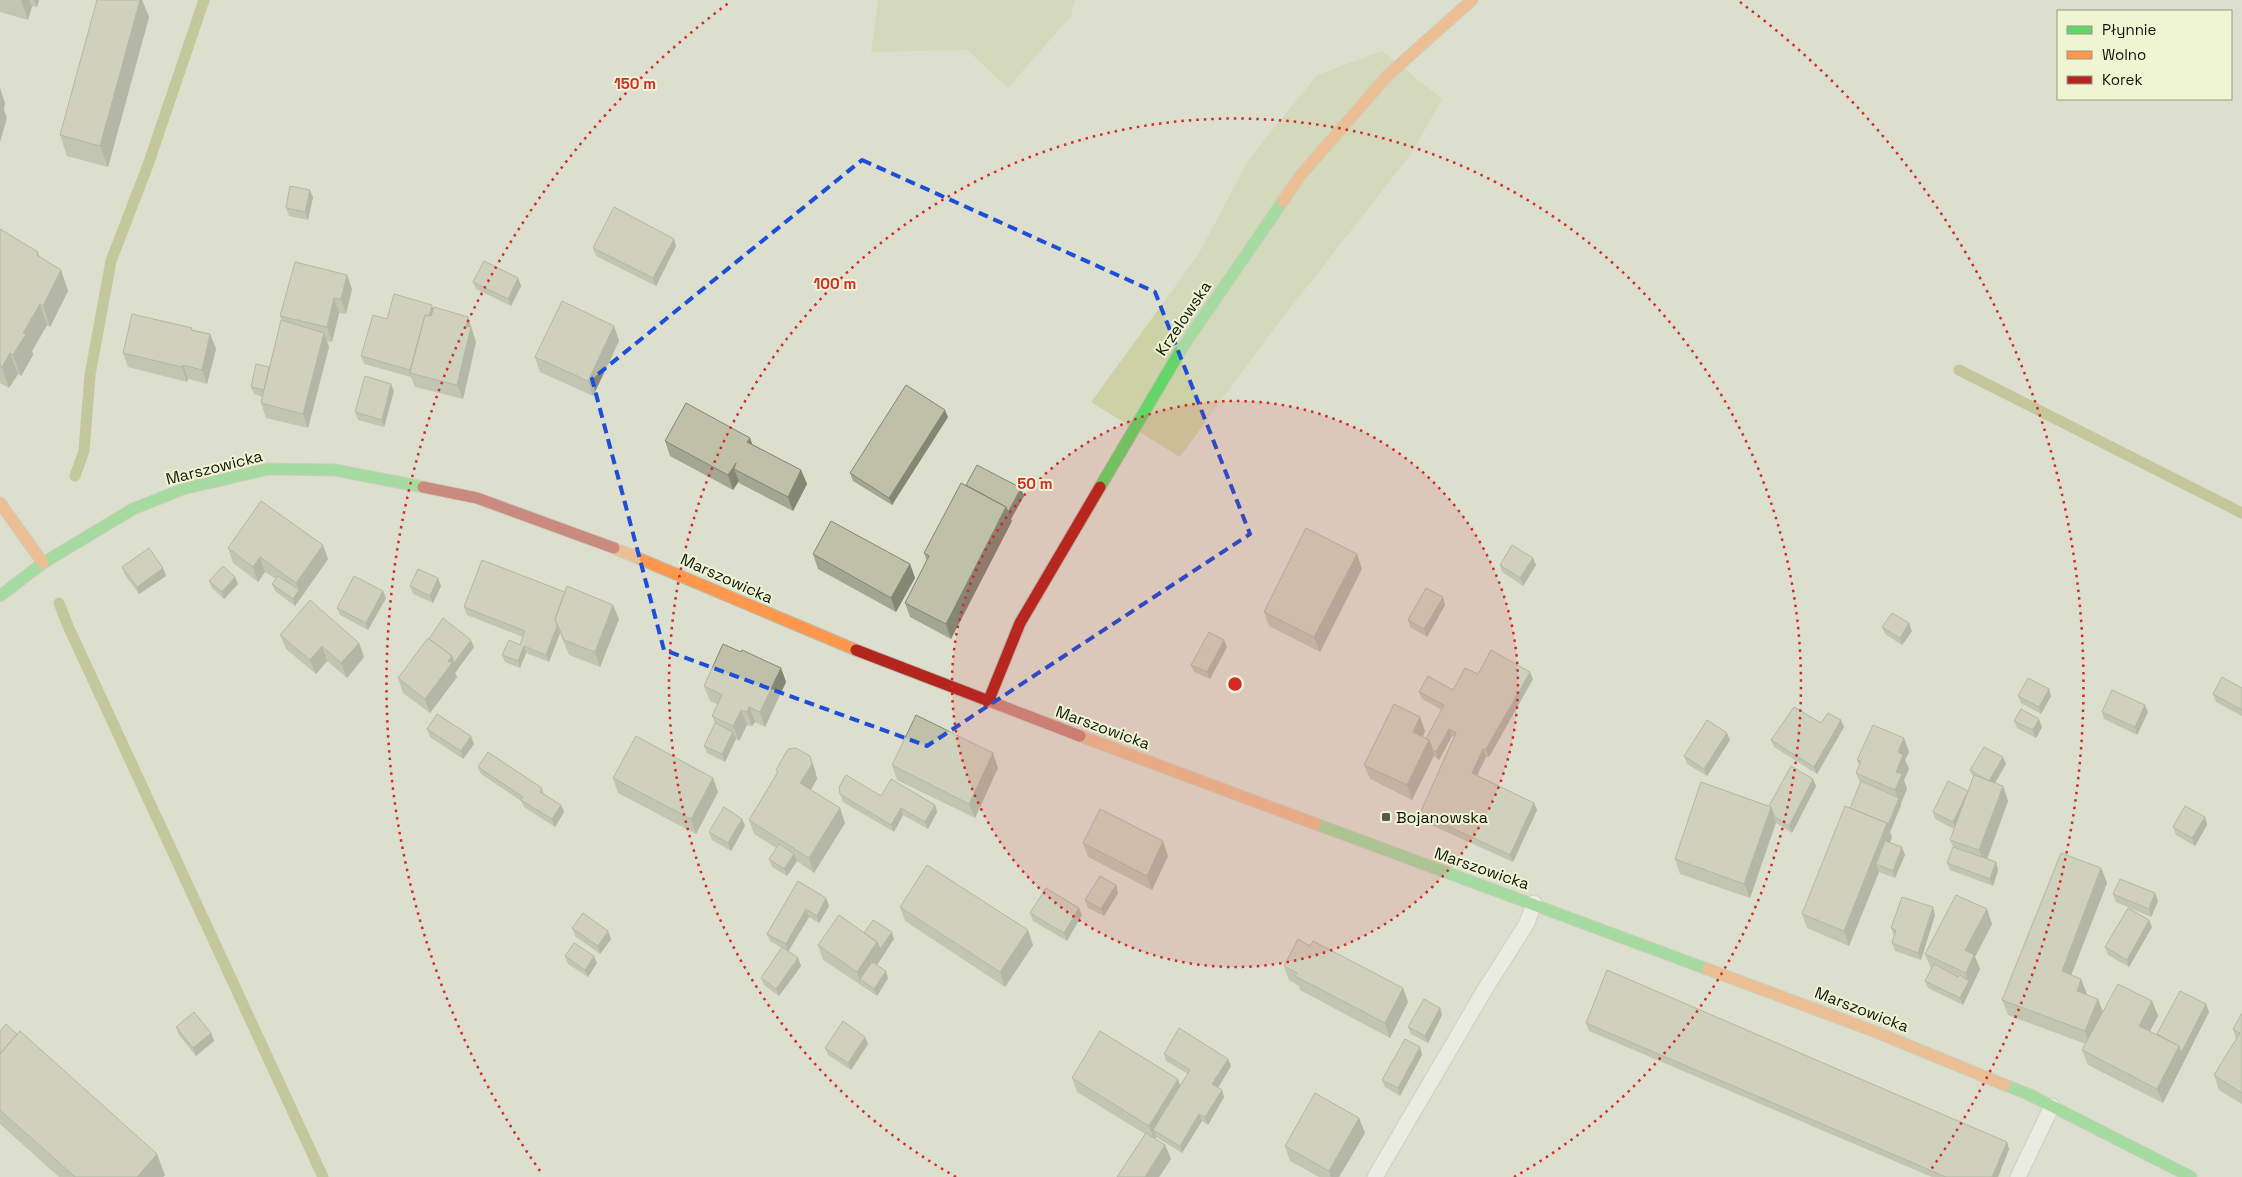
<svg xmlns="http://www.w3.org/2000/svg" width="2242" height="1177" font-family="'Space Grotesk',sans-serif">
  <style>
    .green { fill: #ccd2a5 }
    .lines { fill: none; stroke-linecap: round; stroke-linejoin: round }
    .stream { stroke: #a2aa5f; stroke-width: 11 }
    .lane-casing { stroke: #b9bbad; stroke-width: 17 }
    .fast-casing { stroke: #b9bbad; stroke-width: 13 }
    .slow-casing { stroke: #b9bbad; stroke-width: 13 }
    .jam-casing { stroke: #b9bbad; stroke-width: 13 }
    .lane { stroke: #fafaf8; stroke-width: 15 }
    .fast { stroke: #63d668; stroke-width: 11 }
    .slow { stroke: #ff974d; stroke-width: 11 }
    .jam { stroke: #b3261e; stroke-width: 11 }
    .wall { fill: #a3a690 }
    .shaded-wall { fill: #858775 }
    .building { fill: #bec1a7; stroke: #858775 }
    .marked { fill: none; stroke: #1d4ed8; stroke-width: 4; stroke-dasharray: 10 6; stroke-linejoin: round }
    .ring { fill: none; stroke: #d62828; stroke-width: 2.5; stroke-dasharray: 2.5 5 }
    .poi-dot { fill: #585a4d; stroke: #eff4d3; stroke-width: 2 }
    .labels { text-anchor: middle; stroke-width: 4; stroke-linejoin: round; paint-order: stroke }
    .street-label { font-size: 16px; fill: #111308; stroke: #eff4d3 }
    .poi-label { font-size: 16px; fill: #111308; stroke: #eff4d3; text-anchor: start }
    .centre { fill: #d62828; stroke: #eff4d3; stroke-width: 2.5 }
    .ring-label { font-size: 15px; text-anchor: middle; font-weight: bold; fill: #d62828; stroke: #eff4d3; stroke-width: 4; stroke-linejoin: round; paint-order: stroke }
  </style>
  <rect width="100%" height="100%" fill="#dddfce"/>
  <path class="green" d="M878 0H1075L1071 16 1008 88 967 50 871 52Z
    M1382 51 1442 99 1411 154 1267 338 1180 457 1091 402 1198 255 1249 159 1317 75Z"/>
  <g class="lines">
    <path class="stream" d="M1959 370 2242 513
      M75 476 84 451 90 375 111 261 148 165 204 0
      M59 603 68 626 323 1177"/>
    <defs>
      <path id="lane" d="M1375 1177 1484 991 1527 923 1534 903
        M2018 1177 2052 1106"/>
      <path id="fast" d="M1100 487 1182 348 1283 201
        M0 596 43 563 133 509 183 489 268 469 335 470 423 487
        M1316 824 1707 969
        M2005 1085 2028 1094 2191 1177"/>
      <path id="slow" d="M1283 201 1300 176 1388 75 1472 0
        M0 503 43 563
        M614 548 856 650
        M1080 736 1316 824
        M1707 969 1871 1030 2005 1085"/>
      <path id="jam" d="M423 487 477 498 614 548
        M856 650 1080 736
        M988 702 1020 623 1100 487"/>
    </defs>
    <use href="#lane" class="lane-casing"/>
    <use href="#fast" class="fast-casing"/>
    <use href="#slow" class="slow-casing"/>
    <use href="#jam" class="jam-casing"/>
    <use href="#lane" class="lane"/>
    <use href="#fast" class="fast"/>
    <use href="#slow" class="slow"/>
    <use href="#jam" class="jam"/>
  </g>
  <path class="wall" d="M0 0H39L37 7 32 6 28 20 0 12Z
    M149 17 108 167 67 156 60 135Z
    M313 197 308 220 289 216 286 208Z
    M0 229 38 252 40 257 61 270 68 291 50 327 47 325 32 351 33 355 21 376 18 374 9 388 0 383Z
    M674 239 676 246 656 286 596 256 593 248Z
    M518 278 521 286 511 306 476 289 473 282Z
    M352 289 346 314 339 313 332 342 326 341 329 347 308 428 266 418 261 403 262 397 254 394 251 387 269 367 282 321 280 316Z
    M387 319 473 331V333L476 342 463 399 415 387 411 377 364 364 361 356Z
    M614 326 619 341 593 396 540 372 535 357Z
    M193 330 210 334 216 349 207 384 188 379 187 382 128 367 123 353Z
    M394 391 384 427 358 420 355 412Z
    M948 417 892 505 853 481 850 473Z
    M750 438 752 444 801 470 807 484 793 511 739 483V481L733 490 670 456 665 441Z
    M966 485 1024 496 1011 519 1012 521 951 639 910 617 905 603 927 561 924 553Z
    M228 548 328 559 295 606 275 591 272 584 276 579 265 572 258 582 233 563Z
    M813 554 910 564 915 578 896 612 818 569Z
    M1357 554 1362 569 1320 652 1269 626 1264 612Z
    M1500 565H1536L1523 586 1502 572Z
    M122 567 163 568 166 576 139 594 125 575Z
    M235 577 238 584 224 599 212 588 209 581Z
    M410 586H441L433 603 413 594Z
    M386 598 368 630 340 615 337 608Z
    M1445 605 1427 637 1410 627 1408 620Z
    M464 607 619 619 600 667 569 655 560 633 549 662 526 653 520 668 505 662 502 655 520 645 523 637 467 615Z
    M1882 627 1912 631 1902 645 1885 634Z
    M280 635 359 643 364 657 347 678 327 661 316 674 286 649Z
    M429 639 474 647 455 673 457 677 430 713 403 693 398 678Z
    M1227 647 1210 679 1194 672 1191 665Z
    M741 652 781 668 786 682 765 727 755 722 752 726 747 725 739 741 736 739 725 762 707 753 704 746 715 723 712 716 717 704 710 701 704 686Z
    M1478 674 1533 679 1489 757H1486L1477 776 1534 803 1537 810 1513 862 1422 821 1420 813 1454 737 1452 736 1439 760 1434 756 1412 800 1370 779 1364 765 1425 731 1423 737 1426 739 1442 710 1422 699 1419 692 1453 690Z
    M2242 688V716L2216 702 2213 694Z
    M2049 689 2051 696 2041 714 2021 703 2018 696Z
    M2102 712H2148L2137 735 2104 719Z
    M2014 721 2042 727 2036 738 2017 728Z
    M1821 723 1844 727 1817 774 1774 747 1771 740Z
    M427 729 474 744 463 759 430 737Z
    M1904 738 1909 752 1905 760 1909 769 1904 780 1907 789 1901 803V805L1890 832 1892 837 1890 843 1902 847 1905 855 1895 878 1879 872 1849 946 1807 928 1802 914 1850 808 1860 783 1856 773 1859 765 1857 760Z
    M1730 740 1707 776 1687 764 1684 756Z
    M2003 757 2006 764 1995 783 2003 786 2008 801 1987 859 1996 862 1998 870 1993 886 1950 870 1947 863 1953 847 1950 840 1954 829 1935 819 1933 812 1968 791 1973 777 1970 770Z
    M892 765 998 768 975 818 897 780Z
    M478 767 542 788 544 794 561 805 564 812 555 827 524 807 521 801 481 774Z
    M776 770H815L817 779 811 790 840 808 845 823 814 873 797 861 787 876 772 867 769 859 776 848 754 834 749 820 777 773Z
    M613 778H713L718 792 696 834 618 793Z
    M1813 779 1816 786 1792 833 1776 823 1750 898 1680 874 1675 859 1769 806Z
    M840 794 881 796 935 805 937 812 928 829 903 815 894 832 843 802Z
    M2205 817 2207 825 2195 846 2176 835 2173 827Z
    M742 819 745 826 731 851 712 840 709 832Z
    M1083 843 1168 856 1152 890 1088 857Z
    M2101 868 2107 883 2071 975 2081 979 2086 995 2098 999 2103 1012 2152 1001 2158 1016 2150 1031 2157 1034 2206 1004 2209 1012 2163 1103 2088 1065 2082 1050 2086 1044 2008 1015 2002 1000Z
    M798 881 826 898 829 906 819 923 809 917 788 951 798 958 801 966 779 996 764 985 761 978 782 948 770 941 767 934Z
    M1116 885 1118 893 1104 916 1088 908 1085 900Z
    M2155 893 2158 901 2151 917 2116 902 2113 894Z
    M900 907 1033 945 1005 987 905 921Z
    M1030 913 1082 915 1067 941 1033 921Z
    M1935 915 1921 960 1895 951 1892 943 1894 936 1891 928Z
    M1992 924 1975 957 1980 969 1963 1005 1928 988 1925 981 1931 969 1925 954Z
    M2152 927 2129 967 2108 955 2105 947Z
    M572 928 608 931 611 939 600 954 575 936Z
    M864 933 894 939 877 965 888 978 877 996 823 960 818 945Z
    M1310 946 1403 988 1408 1002 1390 1038 1300 990 1299 986 1289 980 1284 966Z
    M565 956 597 963 588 977 568 964Z
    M1440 1008 1442 1015 1428 1043 1411 1034 1408 1027Z
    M2242 1013V1104L2219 1090 2214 1075 2236 1039 2233 1029Z
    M1586 1023 2009 1149 1998 1177H1932L1589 1031Z
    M176 1027 211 1033 214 1041 196 1056 179 1035Z
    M0 1031 165 1175 163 1177H59L0 1124Z
    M868 1044 851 1070 828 1055 825 1048Z
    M1420 1047 1422 1055 1400 1096 1385 1087 1382 1080Z
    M1164 1054 1231 1066 1218 1088 1224 1097 1208 1125 1202 1121 1182 1153 1156 1137 1155 1139 1165 1145 1171 1159 1159 1177H1117L1145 1134 1077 1092 1072 1078 1180 1086 1188 1074 1166 1061Z
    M1359 1118 1365 1133 1339 1177H1319L1290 1161 1285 1146Z"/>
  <path class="shaded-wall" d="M21 0H29L32 6 28 20Z
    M34 0H39L37 7Z
    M140 0H142L149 17 108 167 100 146Z
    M0 88 5 103 4 110 7 118 0 142Z
    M310 190 313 197 308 220 305 212Z
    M674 239 676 246 656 286 653 278Z
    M61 270 68 291 50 327 43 306Z
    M347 275 352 289 346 314 341 299Z
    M518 278 521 286 511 306 508 299Z
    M334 298 339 313 332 342 327 327Z
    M40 304 47 325 32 351 33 355 21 376 13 355 23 333Z
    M432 305 434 313 414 374Z
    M468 317 476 342 463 399 457 385 466 326Z
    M614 326 619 341 593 396 588 381Z
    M324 333 329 347 308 428 303 414Z
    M210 334 216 349 207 384 202 370Z
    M10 353 18 374 9 388 2 367Z
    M183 365 188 379 187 382 182 367Z
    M391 384 394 391 384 427 382 420Z
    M945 410 948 417 892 505 889 498Z
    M750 438 755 452 747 442Z
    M736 463 734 469 739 481 733 490 728 475Z
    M801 470 807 484 793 511 788 497Z
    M1021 488 1024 496 1011 519 1012 521 951 639 946 624 1006 507Z
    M323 545 328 559 295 606 293 599 299 590 296 583Z
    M1357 554 1362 569 1320 652 1314 637Z
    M260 557 265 572 258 582 253 567Z
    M1533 558 1536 565 1523 586 1520 578Z
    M910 564 915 578 896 612 891 598Z
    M163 568 166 576 139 594 137 587Z
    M235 577 238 584 224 599 222 592Z
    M438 578 441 586 433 603 430 596Z
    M383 591 386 598 368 630 366 623Z
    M1443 597 1445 605 1427 637 1424 629Z
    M613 605 619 619 600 667 595 652Z
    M1909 623 1912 631 1902 645 1900 638Z
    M557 626 560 633 549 662 546 655Z
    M471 640 474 647 455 673 457 677 430 713 425 699 452 656Z
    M1224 640 1227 647 1210 679 1207 672Z
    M359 643 364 657 347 678 341 663Z
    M322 646 327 661 316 674 310 660Z
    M524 646 526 653 520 668 518 661Z
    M781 668 786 682 765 727 760 712Z
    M1530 672 1533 679 1489 757 1486 749Z
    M2049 689 2051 696 2041 714 2039 707Z
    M2145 705 2148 712 2137 735 2135 727Z
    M749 707 755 722 752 726 747 712Z
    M741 710 747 725 739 741 733 726Z
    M1420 717 1425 731 1418 746 1413 732Z
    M2039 719 2042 727 2036 738 2033 730Z
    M1841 720 1844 727 1817 774 1814 767Z
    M1449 729 1452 736 1439 760 1436 752Z
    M733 732 736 739 725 762 722 754Z
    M1727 733 1730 740 1707 776 1704 769Z
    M471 736 474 744 463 759 461 751Z
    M1904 738 1909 752 1905 760 1909 769 1904 780 1907 789 1901 803V805L1890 832 1892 837 1881 866 1876 864 1879 872 1849 946 1844 931 1887 823 1898 799 1895 790 1898 752Z
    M1429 740 1434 755 1412 800 1407 785Z
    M1483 749 1486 757 1474 781 1472 773Z
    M993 753 998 768 975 818 969 804Z
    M810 756 815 770 817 779 806 798 800 783Z
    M2003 757 2006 764 1992 788 1989 781Z
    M713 778 718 792 696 834 691 819Z
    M1813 779 1816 786 1792 833 1789 826Z
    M2003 786 2008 801 1985 865 1979 850Z
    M1969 791 1956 830 1953 822Z
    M1534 803 1537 810 1513 862 1510 855Z
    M561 805 564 812 555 827 552 819Z
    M935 805 937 812 928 829 925 822Z
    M1771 807 1776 822 1750 898 1744 884Z
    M840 808 845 823 814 873 809 858Z
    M901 808 903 815 894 832 891 825Z
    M2205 817 2207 825 2195 846 2192 838Z
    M742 819 745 826 731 851 728 843Z
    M1163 841 1168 856 1152 890 1147 876Z
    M1902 847 1905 855 1895 878 1893 871Z
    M794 854 797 861 787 876 784 869Z
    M1996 862 1998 870 1993 886 1990 879Z
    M2101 868 2107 883 2067 986 2062 971Z
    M1116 885 1118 893 1104 916 1101 909Z
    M2155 893 2158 901 2151 917 2149 909Z
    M826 898 829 906 819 923 817 916Z
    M1933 907 1935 915 1921 960 1918 953Z
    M1079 908 1082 915 1067 941 1064 933Z
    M806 909 809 917 788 952 786 944Z
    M1987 909 1992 924 1975 957 1980 969 1963 1005 1960 998 1968 981 1966 973 1965 950Z
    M2149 920 2152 927 2129 967 2127 960Z
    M1028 930 1033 945 1005 987 1000 972Z
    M608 931 611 939 600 954 598 946Z
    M892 932 894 939 865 983 860 979 862 987 857 972 877 942Z
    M594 956 597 963 588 977 585 970Z
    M798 958 801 966 779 996 776 989Z
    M886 971 888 978 877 996 874 989Z
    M2081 979 2087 994 2083 1006 2077 991Z
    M1403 988 1408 1002 1390 1038 1385 1023Z
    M2098 999 2103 1013 2090 1045 2085 1031Z
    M2152 1001 2158 1016 2145 1040 2139 1026Z
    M2206 1004 2209 1012 2163 1103 2157 1089 2179 1046Z
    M1440 1008 1442 1015 1428 1043 1425 1036Z
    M211 1033 214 1041 196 1056 193 1048Z
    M865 1037 868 1044 851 1070 848 1063Z
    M1420 1047 1422 1055 1400 1096 1398 1088Z
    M1228 1059 1231 1066 1215 1092 1212 1084Z
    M1178 1079 1183 1094 1153 1130 1156 1137 1155 1140 1149 1126Z
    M1222 1090 1224 1097 1208 1125 1205 1117Z
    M1199 1114 1202 1121 1182 1153 1180 1146Z
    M1359 1118 1365 1133 1339 1177H1331L1329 1171Z
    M2007 1142 2009 1149 1998 1177H1992Z
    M1165 1145 1171 1159 1159 1177H1145Z
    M157 1154 165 1175 163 1177H137Z"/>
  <path class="building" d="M97 0H140L100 146 60 135Z
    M290 186 310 190 305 212 286 208Z
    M614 207 674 239 653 278 593 248Z
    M0 229 38 252 37 255 61 270 43 306 40 304 23 333 26 334 13 355 10 353 2 367 0 366Z
    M484 261 518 278 508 299 473 282Z
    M295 262 347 275 341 299 334 298 327 327 280 316Z
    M394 294 432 305 429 316 425 315 410 370 361 356 373 315 387 319Z
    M562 301 614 326 588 381 535 357Z
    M434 307 468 317 466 326 471 327 457 385 410 373 425 315 431 316Z
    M132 314 192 328 191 330 210 334 202 370 183 365 182 367 123 353Z
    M281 320 324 333 303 414 261 403Z
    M256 364 269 367 264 390 251 387Z
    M365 376 391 384 382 420 355 412Z
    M906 385 945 410 889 498 850 473Z
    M686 403 750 438 747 442 801 470 788 497 734 469 736 463 728 475 665 441Z
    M977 465 1021 488 1008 512 1006 507 966 485Z
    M961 483 1006 507 946 624 905 603 929 556 924 553Z
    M261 501 323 545 296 583 260 557 253 567 228 548Z
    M831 521 910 564 891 598 813 554Z
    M1306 528 1357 554 1314 637 1264 612Z
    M1512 545 1533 558 1520 578 1500 565Z
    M149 548 163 568 137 587 122 567Z
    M482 560 565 592 555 619 557 626 546 655 524 646 518 661 502 655 509 640 520 645 525 631 464 607Z
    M223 566 235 577 222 592 209 581Z
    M418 569 438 578 430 596 410 586Z
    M278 576 299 590 293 599 272 584Z
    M354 576 383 591 366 623 337 608Z
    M567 586 613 605 595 652 564 640 555 619Z
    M1426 588 1443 597 1424 629 1408 620Z
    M310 600 359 643 341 663 322 646 310 660 280 635Z
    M1892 613 1909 623 1900 638 1882 627Z
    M443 618 471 640 454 663 452 656 429 639Z
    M1209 632 1224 640 1207 672 1191 665Z
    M428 638 452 656 448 661 452 663 425 699 398 678Z
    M723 644 741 652 742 650 781 668 760 712 749 707 747 712 741 710 733 726 712 716 722 695 704 686Z
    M1491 650 1530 672 1486 749H1483L1472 773 1534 803 1510 855 1420 813 1456 733 1449 729 1436 752 1433 750 1429 740 1426 739 1444 705 1419 692 1428 676 1453 690 1465 668 1478 674Z
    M2222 677 2242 688V710L2213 694Z
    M2028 678 2049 689 2039 707 2018 696Z
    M2112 690 2145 705 2135 727 2102 712Z
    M1394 704 1420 717 1413 732 1429 740 1407 785 1364 765Z
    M1794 707 1821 723 1828 713 1841 720 1814 767 1771 740Z
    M2021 709 2039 719 2033 730 2014 721Z
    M437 714 471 736 461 751 427 729Z
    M916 715 993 753 969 804 892 765Z
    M1707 720 1727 733 1704 769 1684 756Z
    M715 723 733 732 722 754 704 746Z
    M1873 725 1904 738 1898 752 1903 755 1896 772 1902 774 1895 790 1856 773 1861 761 1857 760Z
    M636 736 713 778 691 819 613 778Z
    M1984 747 2003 757 1989 781 1970 770Z
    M796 748 810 756 812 764 800 783 840 808 809 858 749 820 778 772 776 770 788 749Z
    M488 752 542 788 540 792 561 805 552 819 521 800 523 797 478 767Z
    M1791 766 1813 779 1789 826 1774 816 1771 807 1769 806Z
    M846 775 881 796 891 779 935 805 925 822 901 808 891 825 840 794 839 787Z
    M1974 775 2003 786 1979 850 1950 840Z
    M1861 781 1899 798 1888 825 1887 823 1850 808Z
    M1948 781 1968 791 1953 822 1933 812Z
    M1701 782 1771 807 1744 884 1675 859Z
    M1845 806 1887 823 1844 931 1802 914Z
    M2185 806 2205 817 2192 838 2173 827Z
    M724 807 742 819 728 843 709 832Z
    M1100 809 1163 841 1147 876 1083 843Z
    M1885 841 1902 847 1893 871 1876 864Z
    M779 844 794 854 784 869 769 859Z
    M1953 847 1996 862 1990 879 1947 863Z
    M2061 853 2101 868 2062 971 2081 979 2077 991 2098 999 2085 1031 2002 1000Z
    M927 865 1028 930 1000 972 900 907Z
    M1100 876 1116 885 1101 909 1085 900Z
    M2120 879 2155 893 2149 909 2113 894Z
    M798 881 826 898 817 916 806 909 786 944 767 934Z
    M1046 888 1079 908 1064 933 1030 913Z
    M1956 895 1987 909 1965 950 1974 955 1966 973 1925 954Z
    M1902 897 1933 907 1918 953 1892 943 1896 930 1891 928Z
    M2128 908 2149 920 2127 960 2105 947Z
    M583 913 608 931 598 946 572 928Z
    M839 915 877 942 857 972 818 945Z
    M873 920 892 932 880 949 877 942 864 933Z
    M1298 939 1310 946 1313 941 1403 988 1385 1023 1295 976 1297 973 1284 966Z
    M574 943 594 956 585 970 565 956Z
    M782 947 798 958 776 989 761 978Z
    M872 962 886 971 874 989 860 979Z
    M1934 964 1958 977 1960 975 1969 981 1960 998 1925 981Z
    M1607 970 2007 1142 1992 1177H1946L1586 1023Z
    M2118 984 2152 1001 2139 1026 2179 1046 2157 1089 2082 1050Z
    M2180 991 2206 1004 2181 1053 2179 1046 2157 1034Z
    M1424 999 1440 1008 1425 1036 1408 1027Z
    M194 1012 211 1033 193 1048 176 1027Z
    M2242 1013V1093L2214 1075 2240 1033 2233 1029Z
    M843 1021 865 1037 848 1063 825 1048Z
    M6 1024 17 1034 0 1054V1031Z
    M1179 1028 1228 1059 1212 1084 1222 1090 1205 1117 1199 1114 1180 1146 1153 1130 1190 1070 1164 1054Z
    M20 1031 157 1154 137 1177H75L0 1110V1054Z
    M1100 1031 1178 1079 1149 1126 1072 1078Z
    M1405 1039 1420 1047 1398 1088 1382 1080Z
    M1315 1093 1359 1118 1329 1171 1285 1146Z
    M1146 1133 1165 1145 1145 1177H1117Z"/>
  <path d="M0 0H2242V1177H0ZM862 160 1155 292 1250 534 927 746 664 650 592 379Z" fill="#dddfce" fill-opacity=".55" fill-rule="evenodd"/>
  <path class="marked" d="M862 160 1155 292 1250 534 927 746 664 650 592 379Z"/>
  <circle cx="1235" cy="684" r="283" fill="#d62828" fill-opacity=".12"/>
  <g class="ring">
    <circle cx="1235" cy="684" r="283"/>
    <path d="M956 1177A566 566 0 1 1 1514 1177"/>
    <path d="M540 1171A849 849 0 0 1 730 2M1740 2A849 849 0 0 1 1930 1171"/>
  </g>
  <rect class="poi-dot" x="1381" y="812" width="10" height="10" rx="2.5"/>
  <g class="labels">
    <g class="street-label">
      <text transform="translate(1183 318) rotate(-56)" y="6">Krzelowska</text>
      <text transform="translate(214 467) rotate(-14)" y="6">Marszowicka</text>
      <text transform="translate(727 578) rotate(24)" y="6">Marszowicka</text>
      <text transform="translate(1103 727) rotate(20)" y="6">Marszowicka</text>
      <text transform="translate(1482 868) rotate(19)" y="6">Marszowicka</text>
      <text transform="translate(1862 1009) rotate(21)" y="6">Marszowicka</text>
    </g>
    <g class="poi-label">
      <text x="1396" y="823">Bojanowska</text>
    </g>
  </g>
  <circle cx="1235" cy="684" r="8" class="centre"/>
  <g class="ring-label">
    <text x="635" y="89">150 m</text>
    <text x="835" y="289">100 m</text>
    <text x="1035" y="489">50 m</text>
  </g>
  <rect x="2057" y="10" width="175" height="90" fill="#eff4d3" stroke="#969a82"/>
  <rect x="2067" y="26" width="25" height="8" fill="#63d668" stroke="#969a82"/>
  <text x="2102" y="35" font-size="15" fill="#111308">Płynnie</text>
  <rect x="2067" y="51" width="25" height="8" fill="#ff974d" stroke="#969a82"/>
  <text x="2102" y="60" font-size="15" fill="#111308">Wolno</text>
  <rect x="2067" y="76" width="25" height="8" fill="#b3261e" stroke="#969a82"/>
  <text x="2102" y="85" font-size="15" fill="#111308">Korek</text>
</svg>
